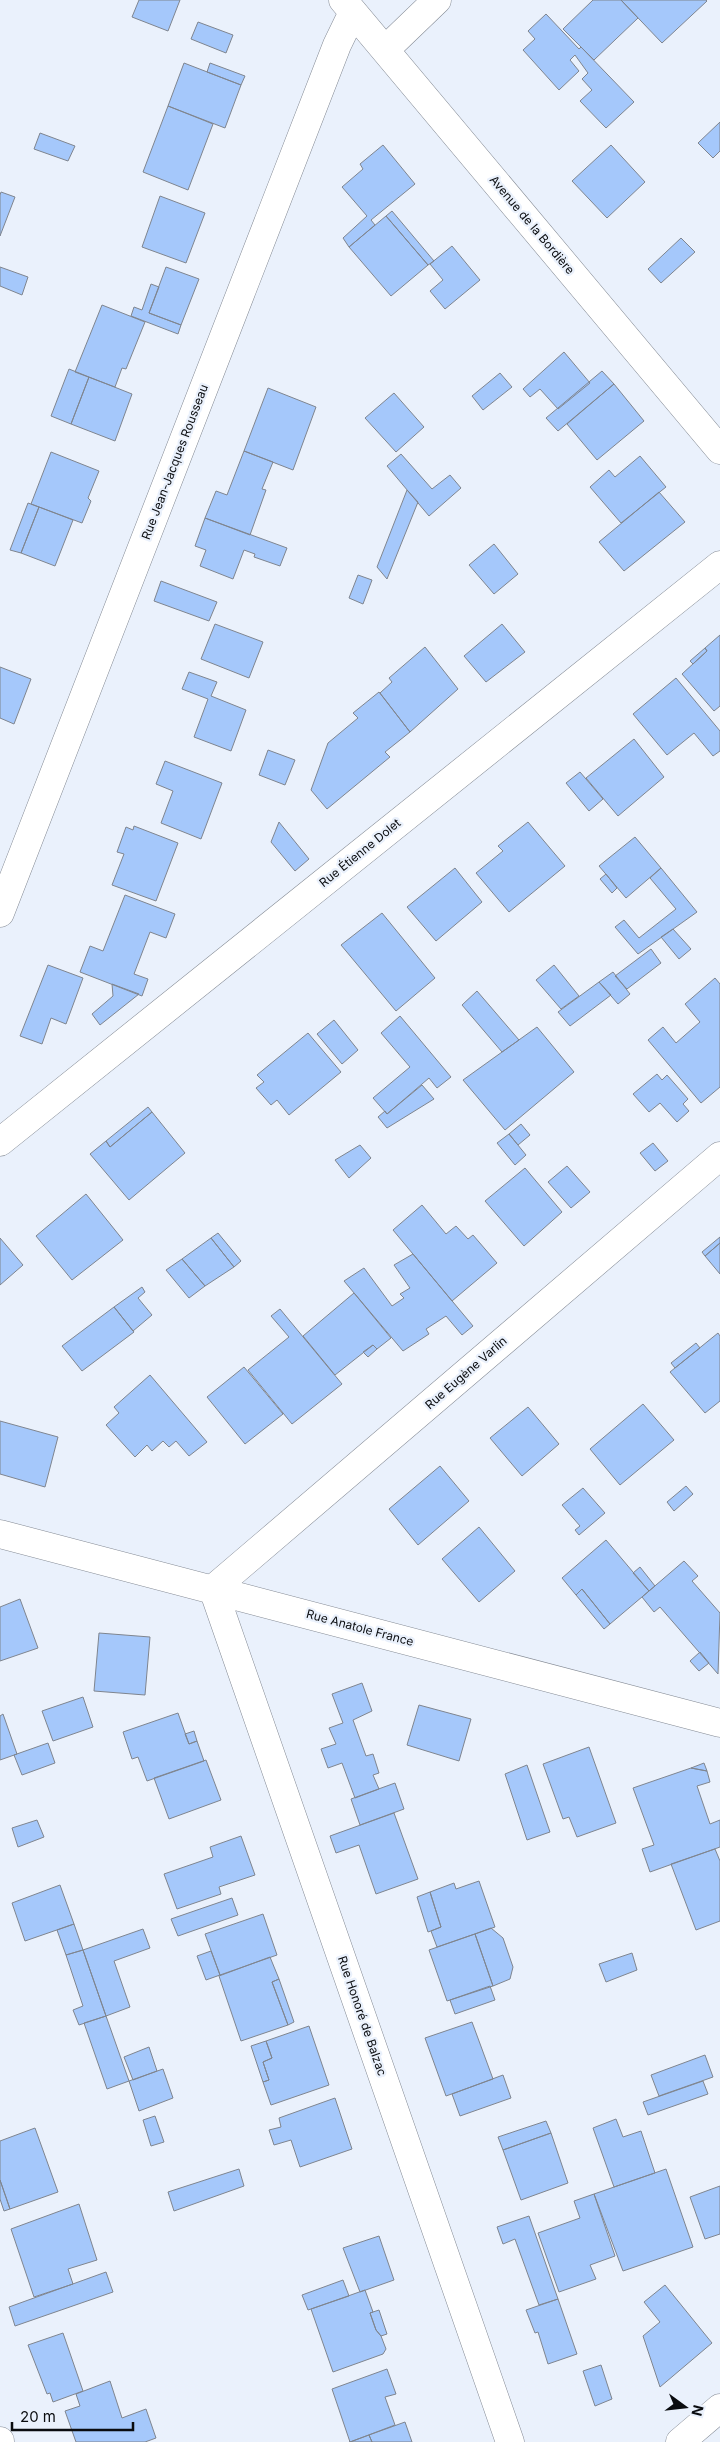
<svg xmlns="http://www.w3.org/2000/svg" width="720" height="2442" font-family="Inter,sans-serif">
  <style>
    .building { fill: #a5c8fb; stroke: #7f858f }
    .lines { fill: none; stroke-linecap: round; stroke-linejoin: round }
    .minor-casing { stroke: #848a94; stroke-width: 29 }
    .tertiary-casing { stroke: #848a94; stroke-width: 29 }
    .minor { stroke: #fff; stroke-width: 28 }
    .tertiary { stroke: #fff; stroke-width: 28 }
    .labels { text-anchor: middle; stroke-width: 4.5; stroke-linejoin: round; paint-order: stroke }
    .street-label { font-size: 12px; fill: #0a0c0f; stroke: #eaf1fc }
  </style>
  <rect width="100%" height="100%" fill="#eaf1fc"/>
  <path class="building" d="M139 0H180L168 31 132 17Z
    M593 0H621L638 18 594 60 563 29Z
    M621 0H706L707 1 662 43Z
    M546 14 579 49 581 47 634 102 606 128 580 101 592 90 582 79 588 73 575 55 570 60 579 71 559 90 523 50 535 39 528 31Z
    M198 22 233 35 226 53 191 39Z
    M184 63 241 85 225 128 168 106Z
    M210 63 245 76 241 85 207 72Z
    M168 106 213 124 188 190 143 172Z
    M720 122V151L713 158 698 143Z
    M40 133 75 146 68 161 34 149Z
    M383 145 415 184 371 220 375 225 349 247 343 238 367 216 342 187 363 169 360 164Z
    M611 145 645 182 607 218 572 181Z
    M1 192 15 197 0 236V195Z
    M160 196 205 213 186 263 142 247Z
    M392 211 434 261 428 265 386 216Z
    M386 216 428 265 391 296 349 247Z
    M681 238 695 252 661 283 648 269Z
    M452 246 480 280 445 309 430 291 443 280 430 264Z
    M0 267 28 277 22 295 0 286Z
    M166 267 199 279 181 325 149 313Z
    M151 284 159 287 149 313 181 325 178 334 131 316 134 307 142 310Z
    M102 305 145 322 126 369 122 368 115 387 75 372Z
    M564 352 590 383 558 409 540 389 530 397 523 389Z
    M69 369 89 377 71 424 51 416Z
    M602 371 614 384 558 431 546 418Z
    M500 373 512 387 483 410 472 396Z
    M89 377 132 394 115 441 71 424Z
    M614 384 644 421 597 460 567 424Z
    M268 388 316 407 293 470 244 451Z
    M394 393 424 427 396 452 365 418Z
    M244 451 273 462 262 489 266 490 250 535 205 518 216 491 227 495Z
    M51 452 99 471 88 498 91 501 82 523 31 504Z
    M401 454 432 489 450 475 461 488 429 516 387 466Z
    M640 456 666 487 621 523 590 487 609 470 615 477Z
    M407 490 418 502 387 579 377 567Z
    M659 492 685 522 624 571 599 542Z
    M28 503 39 507 21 553 10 550Z
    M39 507 73 520 55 566 21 553Z
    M205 518 287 548 280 566 254 557 255 554 244 550 233 579 200 566 206 550 195 546Z
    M494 544 518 574 494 594 469 565Z
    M358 575 372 580 363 604 349 598Z
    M161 581 217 602 209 621 154 601Z
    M215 624 263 642 249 678 201 659Z
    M502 624 525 652 486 682 464 656Z
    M720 635V706L714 711 682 674 707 651 705 648Z
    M425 647 458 689 410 732 380 693 392 682 389 678Z
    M705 648 707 651 693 664 690 661Z
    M0 667 31 679 14 724 0 718Z
    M189 672 217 682 211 696 246 710 231 751 194 737 208 699 182 689Z
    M676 678 720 731V751L713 756 694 733 667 755 633 714Z
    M379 692 410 732 385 752 390 757 327 809 311 790 328 743 358 718 353 713Z
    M634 739 664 777 618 816 586 778Z
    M268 750 295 760 285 785 259 775Z
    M165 761 222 783 201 839 161 823 173 791 156 784Z
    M580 772 603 799 589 811 566 783Z
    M279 822 309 859 295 871 271 842Z
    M528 822 565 866 509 912 476 873 503 851 498 846Z
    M134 826 178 843 156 901 112 885 124 854 117 852 126 827 133 830Z
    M635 837 661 868 626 898 599 866Z
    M455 868 482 902 436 941 407 907Z
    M661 868 697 912 638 954 615 927 624 920 639 938 676 909 650 878Z
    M606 874 617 888 612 893 600 879Z
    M125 895 175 914 166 938 150 932 134 974 148 979 142 996 80 972 90 946 103 951Z
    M382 913 435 978 396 1011 341 945Z
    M673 929 691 949 679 959 661 937Z
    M651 949 661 963 627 989 615 976Z
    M48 965 83 978 66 1024 51 1018 42 1044 20 1036Z
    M554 965 579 996 561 1009 536 980Z
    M613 972 630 994 618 1004 599 982Z
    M715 978 720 984V1087L701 1103 648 1040 663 1027 676 1043 700 1022 685 1004Z
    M599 982 611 995 570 1026 558 1012Z
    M112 984 139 994 100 1025 92 1014 113 996Z
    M477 991 519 1040 502 1052 462 1005Z
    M400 1016 451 1077 437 1088 429 1078 387 1114 373 1098 410 1067 381 1033Z
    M334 1020 358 1050 342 1064 317 1034Z
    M537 1027 574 1072 505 1130 463 1080Z
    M308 1033 341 1072 289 1115 277 1100 271 1105 256 1088 264 1082 257 1075Z
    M657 1074 662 1080 667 1075 688 1099 683 1104 689 1111 677 1122 660 1103 649 1112 633 1094Z
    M422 1085 434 1099 387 1128 378 1117 385 1111 387 1114Z
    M148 1107 152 1112 110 1147 106 1141Z
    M152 1112 185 1153 129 1200 90 1154 106 1141 110 1147Z
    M521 1124 530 1135 518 1145 509 1134Z
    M509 1134 526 1155 515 1165 497 1143Z
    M653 1143 668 1161 655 1171 640 1153Z
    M360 1145 371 1158 349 1178 335 1160Z
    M567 1166 590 1192 571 1208 548 1182Z
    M525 1168 562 1212 524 1246 485 1201Z
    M86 1194 123 1240 72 1280 36 1236Z
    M422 1205 446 1234 456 1226 468 1239 473 1235 497 1263 452 1301 393 1230Z
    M218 1233 241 1261 234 1267 211 1238Z
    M720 1237V1243L705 1256 702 1252Z
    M0 1238 23 1265 0 1285Z
    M211 1238 234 1267 205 1286 182 1259Z
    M720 1243V1274L705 1256Z
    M413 1254 473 1326 462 1335 446 1316 426 1329 429 1334 403 1351 344 1281 364 1268 392 1306 404 1298 400 1294 410 1288 394 1265Z
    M182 1259 205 1286 189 1298 166 1270Z
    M142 1287 145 1292 138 1298 152 1315 133 1331 114 1307Z
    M354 1293 391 1338 377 1349 373 1345 335 1375 303 1336Z
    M114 1307 134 1332 82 1371 62 1346Z
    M280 1309 342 1384 292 1424 248 1370 289 1337 271 1316Z
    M718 1333 720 1336V1401L705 1413 670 1372Z
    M696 1343 700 1348 675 1368 671 1363Z
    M373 1345 377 1349 368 1357 363 1352Z
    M244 1367 283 1414 245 1444 207 1397Z
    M150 1375 207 1442 189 1456 176 1441 169 1447 163 1441 152 1451 147 1445 135 1457 106 1425 119 1413 114 1407Z
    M643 1404 674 1440 620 1485 590 1449Z
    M528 1407 559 1444 522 1476 490 1438Z
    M0 1421 58 1437 45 1487 0 1474Z
    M440 1466 469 1501 418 1545 389 1509Z
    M686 1486 693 1494 674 1511 667 1502Z
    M583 1488 605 1513 579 1535 575 1530 580 1526 562 1505Z
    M479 1527 515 1571 479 1602 442 1559Z
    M606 1540 649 1591 610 1624 582 1589 576 1595 562 1578Z
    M684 1561 698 1576 692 1581 720 1613 718 1674 660 1607 654 1612 642 1597Z
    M640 1567 655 1586 649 1591 633 1573Z
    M582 1589 610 1624 604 1629 576 1595Z
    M20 1599 38 1648 0 1661V1607Z
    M99 1633 150 1637 145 1695 94 1691Z
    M700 1652 709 1663 699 1671 690 1661Z
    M362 1683 372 1711 353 1720 366 1756 373 1754 379 1773 373 1775 379 1789 355 1798 342 1763 328 1768 321 1749 336 1744 329 1728 343 1723 332 1694Z
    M83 1697 93 1727 53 1741 42 1711Z
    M419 1705 471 1719 459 1761 407 1745Z
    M178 1713 189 1744 197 1741 204 1761 147 1781 138 1757 132 1759 123 1732Z
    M3 1714 17 1754 0 1760V1716Z
    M194 1731 197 1741 189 1744 185 1734Z
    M48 1743 55 1763 22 1775 14 1755Z
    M589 1747 616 1823 577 1837 569 1817 563 1819 543 1764Z
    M206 1760 221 1800 169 1819 154 1778Z
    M704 1763 707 1771 691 1768Z
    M527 1765 550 1832 527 1840 505 1774Z
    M691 1768 707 1771 710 1782 697 1786 710 1824 720 1820V1847L650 1872 642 1849 654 1845 633 1788Z
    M395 1783 404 1809 360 1825 351 1799Z
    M394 1813 418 1879 376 1894 359 1845 336 1853 330 1836Z
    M37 1820 44 1837 18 1847 12 1828Z
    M241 1836 255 1875 219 1887 221 1894 177 1909 164 1874 213 1857 210 1847Z
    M715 1849 720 1861V1921L696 1930 671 1864Z
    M479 1881 495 1927 437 1947 431 1931 441 1927 430 1892 454 1883 456 1889Z
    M60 1885 74 1924 25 1941 12 1903Z
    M430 1892 441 1927 428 1932 417 1897Z
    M232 1898 238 1915 178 1936 171 1919Z
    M263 1914 277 1955 220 1975 205 1934Z
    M74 1924 83 1950 66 1955 57 1930Z
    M491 1928 503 1938 513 1967 510 1979 493 1986 475 1934Z
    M143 1929 150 1948 114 1961 130 2007 106 2016 83 1950Z
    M475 1934 493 1986 447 2001 429 1950Z
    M83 1950 106 2016 79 2025 73 2010 83 2006 66 1955Z
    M211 1951 220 1975 206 1980 197 1956Z
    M632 1953 637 1970 606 1982 599 1964Z
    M270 1957 279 1979 272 1982 288 2025 241 2041 219 1976Z
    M279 1979 294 2022 288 2025 272 1982Z
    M490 1986 495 2000 455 2014 450 2000Z
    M106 2016 129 2081 107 2089 84 2023Z
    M472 2022 493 2079 446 2096 425 2038Z
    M309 2026 329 2085 271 2105 263 2082 269 2080 263 2062 272 2058 266 2041Z
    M266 2041 272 2058 263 2062 269 2080 263 2082 251 2046Z
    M149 2047 157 2071 133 2080 124 2057Z
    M705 2055 713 2077 659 2096 651 2075Z
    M163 2069 173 2098 139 2111 129 2081Z
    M503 2075 511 2098 460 2116 452 2094Z
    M703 2081 708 2094 648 2115 643 2102Z
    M335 2098 352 2149 300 2167 291 2140 274 2145 269 2130 281 2127 279 2118Z
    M155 2116 164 2142 151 2146 143 2120Z
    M616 2119 623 2137 641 2131 655 2173 614 2187 593 2128Z
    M546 2121 551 2133 503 2150 498 2137Z
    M35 2128 58 2192 10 2209 0 2180V2141Z
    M551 2133 568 2183 521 2200 503 2150Z
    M239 2169 244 2186 174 2211 168 2192Z
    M666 2169 693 2247 623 2271 594 2194Z
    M0 2180 10 2209 4 2211 0 2199Z
    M720 2186V2234L705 2239 690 2197Z
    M594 2194 615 2256 590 2265 596 2279 559 2292 538 2233 580 2218 574 2201Z
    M79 2204 97 2260 68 2269 73 2284 34 2297 11 2229Z
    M529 2216 558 2299 539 2305 515 2239 503 2244 497 2227Z
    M379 2236 394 2280 360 2292 343 2248Z
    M106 2272 113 2292 15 2326 9 2307Z
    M343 2280 349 2296 308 2310 302 2295Z
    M665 2285 712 2343 660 2387 643 2336 660 2322 644 2302Z
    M365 2290 373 2312 370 2313 376 2330 381 2336 386 2349 383 2354 333 2372 311 2309Z
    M558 2299 577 2354 548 2364 538 2332 535 2333 526 2310Z
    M379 2310 387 2334 381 2336 376 2330 370 2313Z
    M63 2333 83 2391 53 2402 50 2393 47 2394 28 2345Z
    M601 2365 612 2399 595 2406 583 2371Z
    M387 2369 396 2394 385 2397 395 2425 350 2442 332 2389Z
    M110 2381 122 2418 146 2409 156 2438 145 2442H76L65 2411 80 2406 76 2394Z
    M405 2422 412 2442H372L369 2435Z
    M369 2435 372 2442H349H350Z"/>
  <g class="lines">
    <defs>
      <path id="minor" d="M343 0 720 450
        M385 50 437 0
        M0 913 337 45 353 12
        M0 1142 720 565
        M0 1534 720 1723
        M0 2441V2442
        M510 2442 213 1589 720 1156"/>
      <path id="tertiary" d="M680 2442 720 2408"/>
    </defs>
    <use href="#minor" class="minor-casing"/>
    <use href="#tertiary" class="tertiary-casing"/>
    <use href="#minor" class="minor"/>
    <use href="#tertiary" class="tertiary"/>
  </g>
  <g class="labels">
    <g class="street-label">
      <text transform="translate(532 225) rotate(50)" y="4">Avenue de la Bordière</text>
      <text transform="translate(175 462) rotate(-69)" y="4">Rue Jean-Jacques Rousseau</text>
      <text transform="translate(360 853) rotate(-39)" y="4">Rue Étienne Dolet</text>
      <text transform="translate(466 1373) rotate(-41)" y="4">Rue Eugène Varlin</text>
      <text transform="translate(360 1628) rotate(15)" y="4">Rue Anatole France</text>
      <text transform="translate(362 2016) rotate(71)" y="4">Rue Honoré de Balzac</text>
    </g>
  </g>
  <g transform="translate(685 2407) rotate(105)" stroke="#eaf1fc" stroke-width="4" paint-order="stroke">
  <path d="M0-4L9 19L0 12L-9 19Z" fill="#0a0c0f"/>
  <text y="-8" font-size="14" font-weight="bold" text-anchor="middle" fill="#0a0c0f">N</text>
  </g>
  <path d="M12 2422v8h121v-8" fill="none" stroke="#0a0c0f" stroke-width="2.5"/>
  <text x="20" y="2422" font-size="15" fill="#0a0c0f" stroke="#eaf1fc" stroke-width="4" paint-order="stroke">20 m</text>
</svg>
